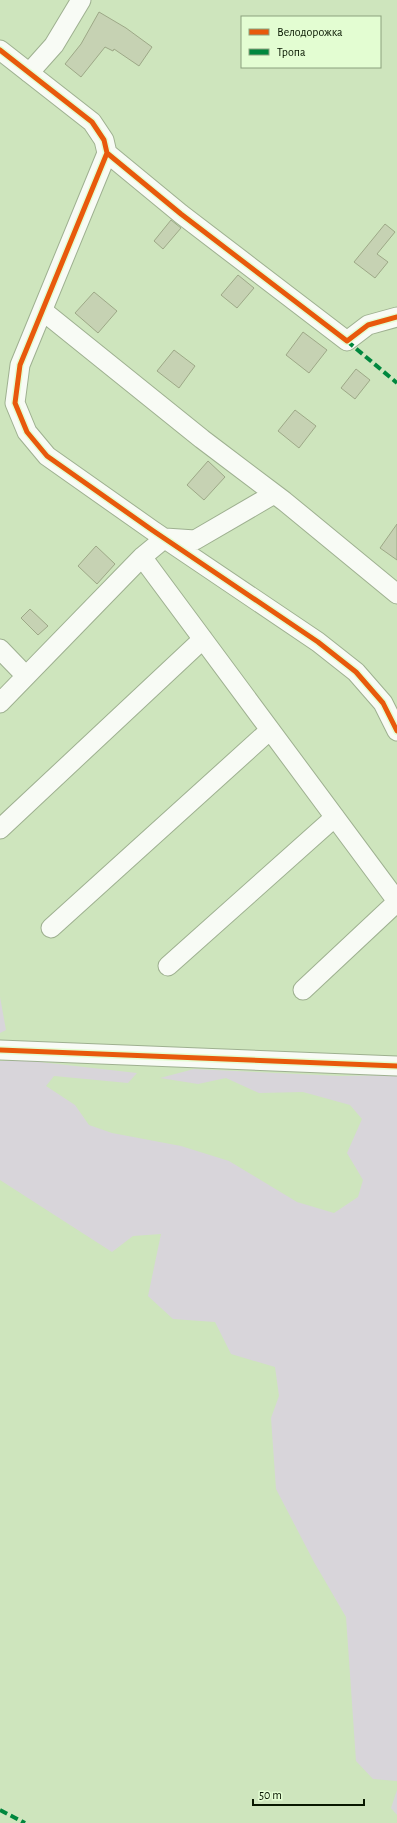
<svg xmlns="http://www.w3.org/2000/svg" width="397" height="1823" font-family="'Alegreya Sans',sans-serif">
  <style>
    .green { fill: #d8d5da }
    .building { fill: #c6d2b3; stroke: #9da887 }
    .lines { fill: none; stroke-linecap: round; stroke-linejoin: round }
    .minor-casing { stroke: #9eb090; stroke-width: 21 }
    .minor { stroke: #f8fbf5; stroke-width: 19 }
    .quiet { stroke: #00873e; stroke-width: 4; stroke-dasharray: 8 4; stroke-linecap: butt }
    .cycleway-casing { stroke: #e3fdd2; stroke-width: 8 }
    .cycleway { stroke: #e8590c; stroke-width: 5 }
  </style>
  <rect width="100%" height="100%" fill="#cee5bd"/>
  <path class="green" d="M0 997 6 1030 0 1033Z
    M0 1061H31L137 1073 128 1083 54 1076 46 1086 75 1105 89 1125 112 1133 181 1146 229 1161 297 1202 334 1213 358 1197 363 1180 347 1153 362 1119 350 1105 303 1092 259 1093 226 1078 198 1084 160 1078 194 1069 340 1076 397 1075V1781L373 1779 356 1761 346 1617 314 1562 276 1489 271 1418 279 1396 275 1367 231 1354 215 1322 173 1319 148 1296 161 1234 133 1236 112 1252 0 1180Z
    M397 1790V1815L391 1808Z"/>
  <path class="building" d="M99 12 126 28 152 47 139 66 114 49 113 51 105 47 81 77 65 64 81 44Z
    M171 220 181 228 163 249 154 241Z
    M385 224 395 232 377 254 388 262 375 278 354 262Z
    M238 275 254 288 237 308 221 295Z
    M94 292 117 311 98 333 75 313Z
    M303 332 327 350 309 373 286 355Z
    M174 350 195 366 179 388 157 371Z
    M356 369 370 380 355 399 341 388Z
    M295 410 316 426 299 448 278 431Z
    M208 461 225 477 204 500 187 485Z
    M397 524V560L380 548Z
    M96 546 115 564 97 584 78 566Z
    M30 609 48 626 38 635 21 618Z"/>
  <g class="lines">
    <defs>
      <path id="minor" d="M0 50 92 122 104 140 107 153 20 365 15 403 27 432 47 456 152 530 318 642 356 672 383 703 397 731
        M29 73 54 45 81 0
        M107 153 181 214 347 341 368 325 397 317
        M43 311 202 439 284 501 397 594
        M142 557 397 901
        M0 649 26 676
        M0 703 142 557 165 538 195 540 274 494
        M0 829 203 639
        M51 928 270 730
        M168 966 335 817
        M303 990 397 902
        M0 1050 397 1066"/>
    </defs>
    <use href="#minor" class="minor-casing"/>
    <use href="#minor" class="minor"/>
    <path class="quiet" d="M347 341 397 383
      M0 1810 25 1823"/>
    <defs>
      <path id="cycleway" d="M0 50 92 122 104 140 107 153 20 365 15 403 27 432 47 456 152 530 318 642 356 672 383 703 397 731
        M107 153 181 214 347 341 368 325 397 317
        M0 1050 397 1066"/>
    </defs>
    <use href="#cycleway" class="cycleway-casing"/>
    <use href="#cycleway" class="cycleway"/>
  </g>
  <rect x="241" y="16" width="140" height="52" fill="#e3fdd2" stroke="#8ba17e"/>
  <rect x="249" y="29" width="20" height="6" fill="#e8590c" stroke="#8ba17e"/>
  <text x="277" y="36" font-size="12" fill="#081700">Велодорожка</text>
  <rect x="249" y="49" width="20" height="6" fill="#00873e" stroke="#8ba17e"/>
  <text x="277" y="56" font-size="12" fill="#081700">Тропа</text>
  <path d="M253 1799v6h111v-6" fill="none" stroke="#081700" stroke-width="2"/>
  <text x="259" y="1799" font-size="12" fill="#081700" stroke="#e3fdd2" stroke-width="3" paint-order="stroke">50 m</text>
</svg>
